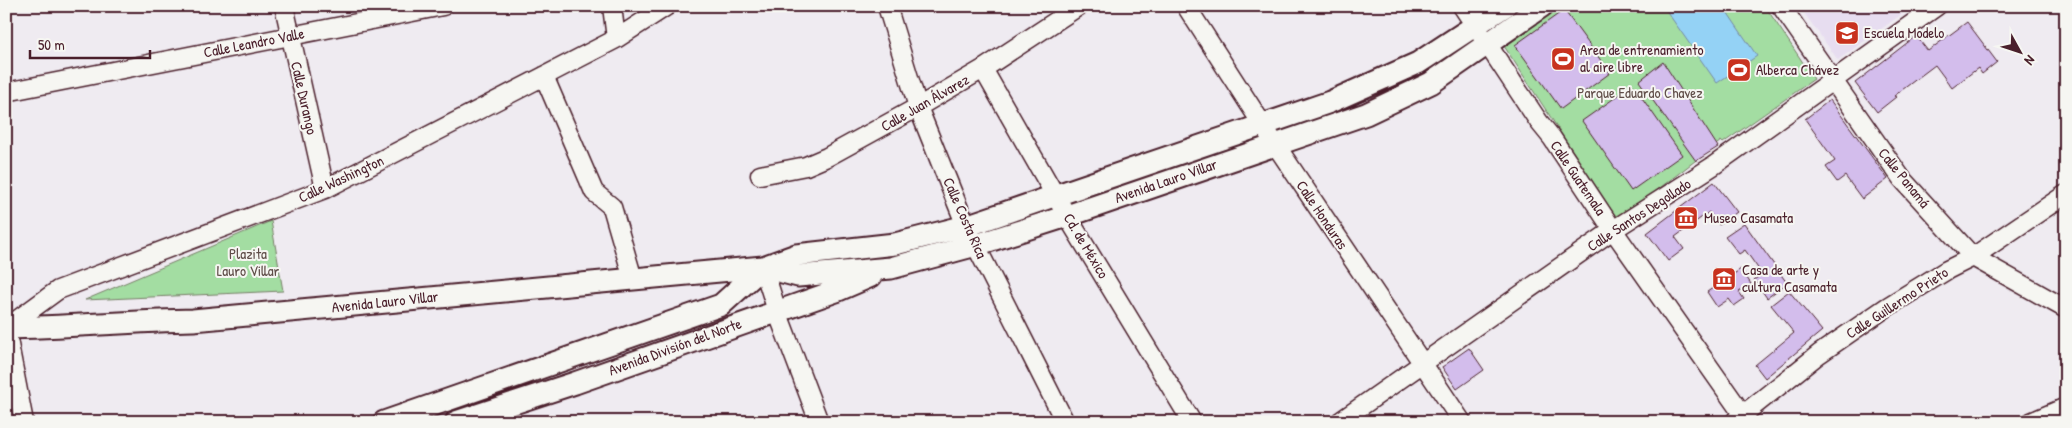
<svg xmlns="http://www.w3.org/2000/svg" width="2072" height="428" font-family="'Patrick Hand',sans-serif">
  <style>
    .built { fill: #e7ddf0 }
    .green { fill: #a3dda2; stroke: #767e66 }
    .water { fill: #94d2f5; stroke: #768aa4 }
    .building { fill: #d3bdec; stroke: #4a1f2b }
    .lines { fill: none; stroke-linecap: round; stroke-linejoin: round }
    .minor-casing { stroke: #4a1f2b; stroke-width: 21 }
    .major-casing { stroke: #4a1f2b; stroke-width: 25 }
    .minor { stroke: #f6f6f2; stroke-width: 18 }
    .major { stroke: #f6f6f2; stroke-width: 21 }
    .labels { text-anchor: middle; stroke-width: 4; stroke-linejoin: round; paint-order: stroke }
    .poi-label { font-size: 15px; fill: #4a1f2b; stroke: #f6f6f2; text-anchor: start }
    .street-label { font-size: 15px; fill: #4a1f2b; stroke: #f6f6f2 }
    .park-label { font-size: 15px; fill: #604e49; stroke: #f6f6f2 }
  </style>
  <rect width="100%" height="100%" fill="#efebf1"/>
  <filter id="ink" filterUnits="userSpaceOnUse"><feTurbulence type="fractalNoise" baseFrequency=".02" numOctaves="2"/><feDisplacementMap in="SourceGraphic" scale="10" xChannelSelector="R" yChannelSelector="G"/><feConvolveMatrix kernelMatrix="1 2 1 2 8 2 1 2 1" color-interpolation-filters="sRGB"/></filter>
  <g filter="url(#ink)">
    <path class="built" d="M1799 6H1913L1838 60Z"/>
    <path class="green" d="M1557 6H1765L1814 79 1723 143 1721 141 1618 220 1502 43Z
      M271 221 283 291 85 300Z"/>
    <path class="water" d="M1663 6H1723L1757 56 1717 83Z"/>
    <path class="building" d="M1564 10 1610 73 1561 109 1515 45Z
      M1967 22 1997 62 1982 74 1978 68 1952 88 1935 65 1894 96 1896 97 1877 112 1855 83 1916 36 1928 51Z
      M1663 62 1718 147 1696 161 1639 81Z
      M1633 85 1682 155 1631 191 1582 121Z
      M1830 100 1888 179 1862 199 1845 176 1837 182 1826 167 1835 161 1805 119Z
      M1714 182 1737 212 1719 225 1709 212 1675 237 1684 249 1668 261 1647 233Z
      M1744 223 1787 283 1767 298 1754 280 1762 274 1745 250 1739 254 1725 236Z
      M1741 269 1751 284 1739 292 1744 299 1734 306 1729 299 1717 307 1707 292Z
      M1789 291 1822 331 1765 378 1755 365 1794 333 1771 305Z
      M1469 348 1484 370 1457 389 1442 367Z"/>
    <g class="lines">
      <defs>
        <path id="minor" d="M284 6 325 189
          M612 6 616 39
          M887 6 918 107 966 226 1065 422
          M1186 6 1275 144 1462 422
          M1462 6 1539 122 1552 138 1613 230 1748 422
          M1781 6 1902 179 1973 257 2066 309
          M983 69 1067 216 1192 422
          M544 76 594 192 612 207 633 279
          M6 92 443 6
          M760 175 806 166 827 157 918 107 983 69 1079 6
          M763 267 777 311 819 422
          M6 328 58 290 325 189 616 39 667 6
          M6 329 24 422
          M1735 421 1819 354 1887 307 1947 270 1973 257 2066 194
          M1339 422 1613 230 1713 166 1937 6
          M2031 422 2066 407"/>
        <path id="major" d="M763 267 798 276 891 268 976 245 1067 216 1366 114 1431 83 1542 6
          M6 328C69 327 131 321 193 320L763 267 796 255 895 244 966 226 1330 102 1418 63 1505 6
          M384 422 721 305 763 267
          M456 422 575 383 836 291 871 276"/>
      </defs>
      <use href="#minor" class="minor-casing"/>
      <use href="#major" class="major-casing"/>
      <use href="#minor" class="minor"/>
      <use href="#major" class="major"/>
    </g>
  </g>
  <defs>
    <symbol id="school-square" viewBox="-11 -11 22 22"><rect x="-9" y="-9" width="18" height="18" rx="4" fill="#c8321e" stroke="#f6f6f2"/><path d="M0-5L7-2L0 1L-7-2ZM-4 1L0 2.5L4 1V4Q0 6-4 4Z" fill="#fff"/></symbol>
    <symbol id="stadium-square" viewBox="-11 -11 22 22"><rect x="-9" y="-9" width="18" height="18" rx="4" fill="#c8321e" stroke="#f6f6f2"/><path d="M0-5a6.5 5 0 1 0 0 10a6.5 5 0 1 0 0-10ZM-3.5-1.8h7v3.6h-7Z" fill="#fff"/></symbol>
    <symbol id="museum-square" viewBox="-11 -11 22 22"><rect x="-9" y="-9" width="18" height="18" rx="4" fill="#c8321e" stroke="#f6f6f2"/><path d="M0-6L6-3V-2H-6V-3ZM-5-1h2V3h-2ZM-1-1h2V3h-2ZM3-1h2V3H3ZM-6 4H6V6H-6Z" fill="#fff"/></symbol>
  </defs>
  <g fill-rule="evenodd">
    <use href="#school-square" x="1833" y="19" width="28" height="28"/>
    <use href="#stadium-square" x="1549" y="45" width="28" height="28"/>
    <use href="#stadium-square" x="1725" y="56" width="28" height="28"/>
    <use href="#museum-square" x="1672" y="204" width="28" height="28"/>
    <use href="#museum-square" x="1710" y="265" width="28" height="28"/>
  </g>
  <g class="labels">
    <g class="poi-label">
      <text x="1864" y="38">Escuela Modelo</text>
      <text x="1580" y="55">Area de entrenamiento<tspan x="1580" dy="17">al aire libre</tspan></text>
      <text x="1756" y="75">Alberca Chávez</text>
      <text x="1704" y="223">Museo Casamata</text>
      <text x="1742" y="275">Casa de arte y<tspan x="1742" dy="17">cultura Casamata</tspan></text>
    </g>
    <g class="street-label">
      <text transform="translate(254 43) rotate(-11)" y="5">Calle Leandro Valle</text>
      <text transform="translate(304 98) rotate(77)" y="5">Calle Durango</text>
      <text transform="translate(925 103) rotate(-30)" y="5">Calle Juan Álvarez</text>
      <text transform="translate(1578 178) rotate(56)" y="5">Calle Guatemala</text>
      <text transform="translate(1904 178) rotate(51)" y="5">Calle Panamá</text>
      <text transform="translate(341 179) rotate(-25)" y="5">Calle Washington</text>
      <text transform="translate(1166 181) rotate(-19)" y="5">Avenida Lauro Villar</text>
      <text transform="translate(1322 215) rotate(56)" y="5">Calle Honduras</text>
      <text transform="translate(1639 215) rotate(-33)" y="5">Calle Santos Degollado</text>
      <text transform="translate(965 218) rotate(66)" y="5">Calle Costa Rica</text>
      <text transform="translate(1086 246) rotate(59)" y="5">Cd. de México</text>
      <text transform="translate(385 302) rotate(-6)" y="5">Avenida Lauro Villar</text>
      <text transform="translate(1897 303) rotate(-33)" y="5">Calle Guillermo Prieto</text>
      <text transform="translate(675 347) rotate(-20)" y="5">Avenida División del Norte</text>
    </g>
    <g class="park-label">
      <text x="1640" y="98">Parque Eduardo Chavez</text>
      <text x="248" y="259">Plazita<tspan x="248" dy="17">Lauro Villar</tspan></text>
    </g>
  </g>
  <rect width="2072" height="428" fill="none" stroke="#f6f6f2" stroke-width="25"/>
  <rect x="12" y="12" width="2047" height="403" fill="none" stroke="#4a1f2b" stroke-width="2" filter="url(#ink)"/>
  <g transform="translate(2020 52) rotate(130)" stroke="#f6f6f2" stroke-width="4" paint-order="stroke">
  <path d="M0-4L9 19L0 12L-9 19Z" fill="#4a1f2b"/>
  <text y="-8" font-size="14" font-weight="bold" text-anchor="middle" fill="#4a1f2b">N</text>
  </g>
  <path d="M30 50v8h120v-8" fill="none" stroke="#4a1f2b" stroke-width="2.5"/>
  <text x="38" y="50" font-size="15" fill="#4a1f2b" stroke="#f6f6f2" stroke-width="4" paint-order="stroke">50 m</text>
</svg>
